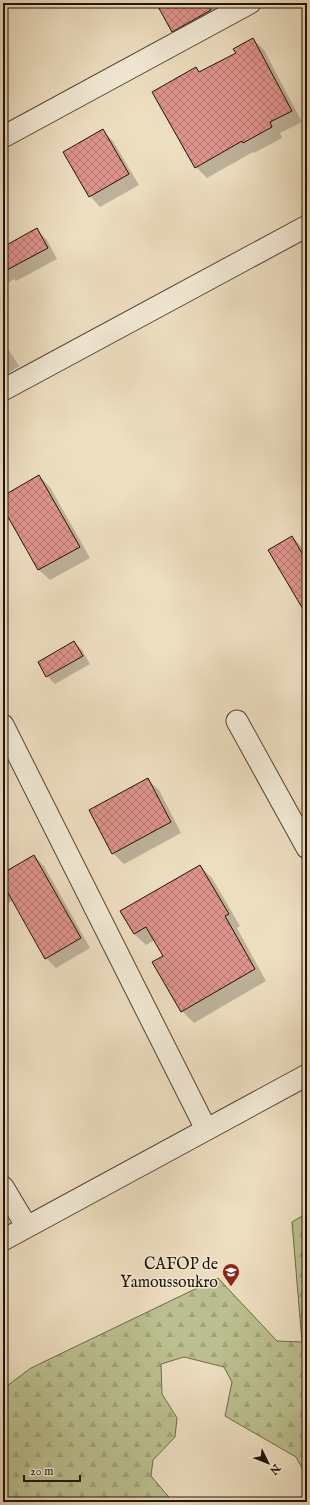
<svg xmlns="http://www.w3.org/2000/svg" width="310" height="1505" font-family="'IM FELL English',serif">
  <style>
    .forest { fill: url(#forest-firs); stroke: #6e6a4a }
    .shadow { fill: #0003 }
    .building { fill: url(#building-cross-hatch); stroke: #201305 }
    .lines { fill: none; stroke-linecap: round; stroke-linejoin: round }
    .minor-casing { stroke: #534634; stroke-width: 23 }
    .minor { stroke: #f3ead6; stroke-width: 21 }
    .labels { text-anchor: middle; stroke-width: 3; stroke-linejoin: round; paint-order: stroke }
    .poi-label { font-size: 16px; fill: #201305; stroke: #f3ead6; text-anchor: end }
  </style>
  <defs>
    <pattern id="forest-firs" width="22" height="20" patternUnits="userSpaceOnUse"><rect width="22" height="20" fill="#bcc090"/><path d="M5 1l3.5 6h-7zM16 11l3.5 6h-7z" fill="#a1a47b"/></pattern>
    <pattern id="building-cross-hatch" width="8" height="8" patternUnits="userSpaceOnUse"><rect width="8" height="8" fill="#de938c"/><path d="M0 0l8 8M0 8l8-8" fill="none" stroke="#b47770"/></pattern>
  </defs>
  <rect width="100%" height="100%" fill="#eddec0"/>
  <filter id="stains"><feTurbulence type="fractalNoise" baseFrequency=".005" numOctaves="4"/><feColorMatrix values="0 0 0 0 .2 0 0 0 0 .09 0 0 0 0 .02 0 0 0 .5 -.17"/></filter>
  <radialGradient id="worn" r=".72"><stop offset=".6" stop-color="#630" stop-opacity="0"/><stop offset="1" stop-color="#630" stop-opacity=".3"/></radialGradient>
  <path class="forest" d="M307 1213V1477L296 1457 225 1416 232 1382 224 1367 184 1357 161 1364 162 1394 177 1418 175 1437 153 1460 151 1476 173 1502H3V1389L31 1368 218 1278 277 1341 302 1342 292 1222Z"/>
  <path class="shadow" d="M157 3H211L222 22 185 43 173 31Z
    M253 39 264 50 302 122 280 133 282 138 254 153 253 152 207 178 196 167V68L200 72 237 53Z
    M102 130 113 141 139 185 100 207 90 196Z
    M37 230 47 240 57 259 16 281 14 279 3 286V248Z
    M3 341 19 366 4 376 3 375Z
    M39 476 50 487 90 558 50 580 39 570 3 506V497Z
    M292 537 300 545 307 558V608Z
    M74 642 82 650 90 664 55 684 47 676Z
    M148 780 159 790 181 833 124 864 113 853Z
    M34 856 44 866 90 948 56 968 46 958 13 900 3 907V874Z
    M200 866 212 878 240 926 237 928 266 981 194 1023 182 1011 164 956 155 940 146 945 134 934Z"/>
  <path class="building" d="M156 3H207L211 10 172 32Z
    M253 38 292 111 270 122 272 127 243 143 242 141 195 168 152 92 196 67 199 72 236 53 233 49Z
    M103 129 129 174 89 197 63 152Z
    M37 228 48 248 3 272V247Z
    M39 475 80 547 38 570 3 508V496Z
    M292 536 307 562V616L268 550Z
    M74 641 83 656 46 677 38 662Z
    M148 778 171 822 112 854 89 810Z
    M34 855 81 938 45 959 3 884V873Z
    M200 865 229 914 225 916 255 969 181 1012 152 962 163 956 146 927 134 934 120 911Z"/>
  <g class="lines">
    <defs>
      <path id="minor" d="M3 137 250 3
        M3 390 307 226
        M237 721 307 848
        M3 725 206 1129
        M3 1187 27 1227
        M3 1240 307 1075"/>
    </defs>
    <use href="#minor" class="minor-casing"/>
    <use href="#minor" class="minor"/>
  </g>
  <defs>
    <symbol id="school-pin" viewBox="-11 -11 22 30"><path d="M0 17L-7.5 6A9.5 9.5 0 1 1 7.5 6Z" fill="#8f2418" stroke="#f3ead6"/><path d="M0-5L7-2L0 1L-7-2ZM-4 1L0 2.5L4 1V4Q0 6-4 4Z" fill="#fff"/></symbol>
  </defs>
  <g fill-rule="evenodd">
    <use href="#school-pin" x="221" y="1262" width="20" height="27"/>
  </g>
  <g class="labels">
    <g class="poi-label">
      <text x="218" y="1269">CAFOP de<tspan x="218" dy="18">Yamoussoukro</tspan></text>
    </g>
  </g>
  <rect width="310" height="1505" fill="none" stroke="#eddec0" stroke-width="16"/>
  <rect x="4" y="4" width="302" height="1497" fill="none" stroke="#201305" stroke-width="2"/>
  <rect x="8" y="8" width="294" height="1489" fill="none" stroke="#201305"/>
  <g transform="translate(268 1463) rotate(133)" stroke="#f3ead6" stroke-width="3" paint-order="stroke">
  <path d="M0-3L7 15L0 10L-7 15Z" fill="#201305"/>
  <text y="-6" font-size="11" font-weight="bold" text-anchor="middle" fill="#201305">N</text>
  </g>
  <path d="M24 1475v6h56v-6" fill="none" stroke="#201305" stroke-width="2"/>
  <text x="30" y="1475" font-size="12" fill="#201305" stroke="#f3ead6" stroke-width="3" paint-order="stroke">20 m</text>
  <rect width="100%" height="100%" filter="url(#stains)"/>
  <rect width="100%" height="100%" fill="url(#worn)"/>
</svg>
